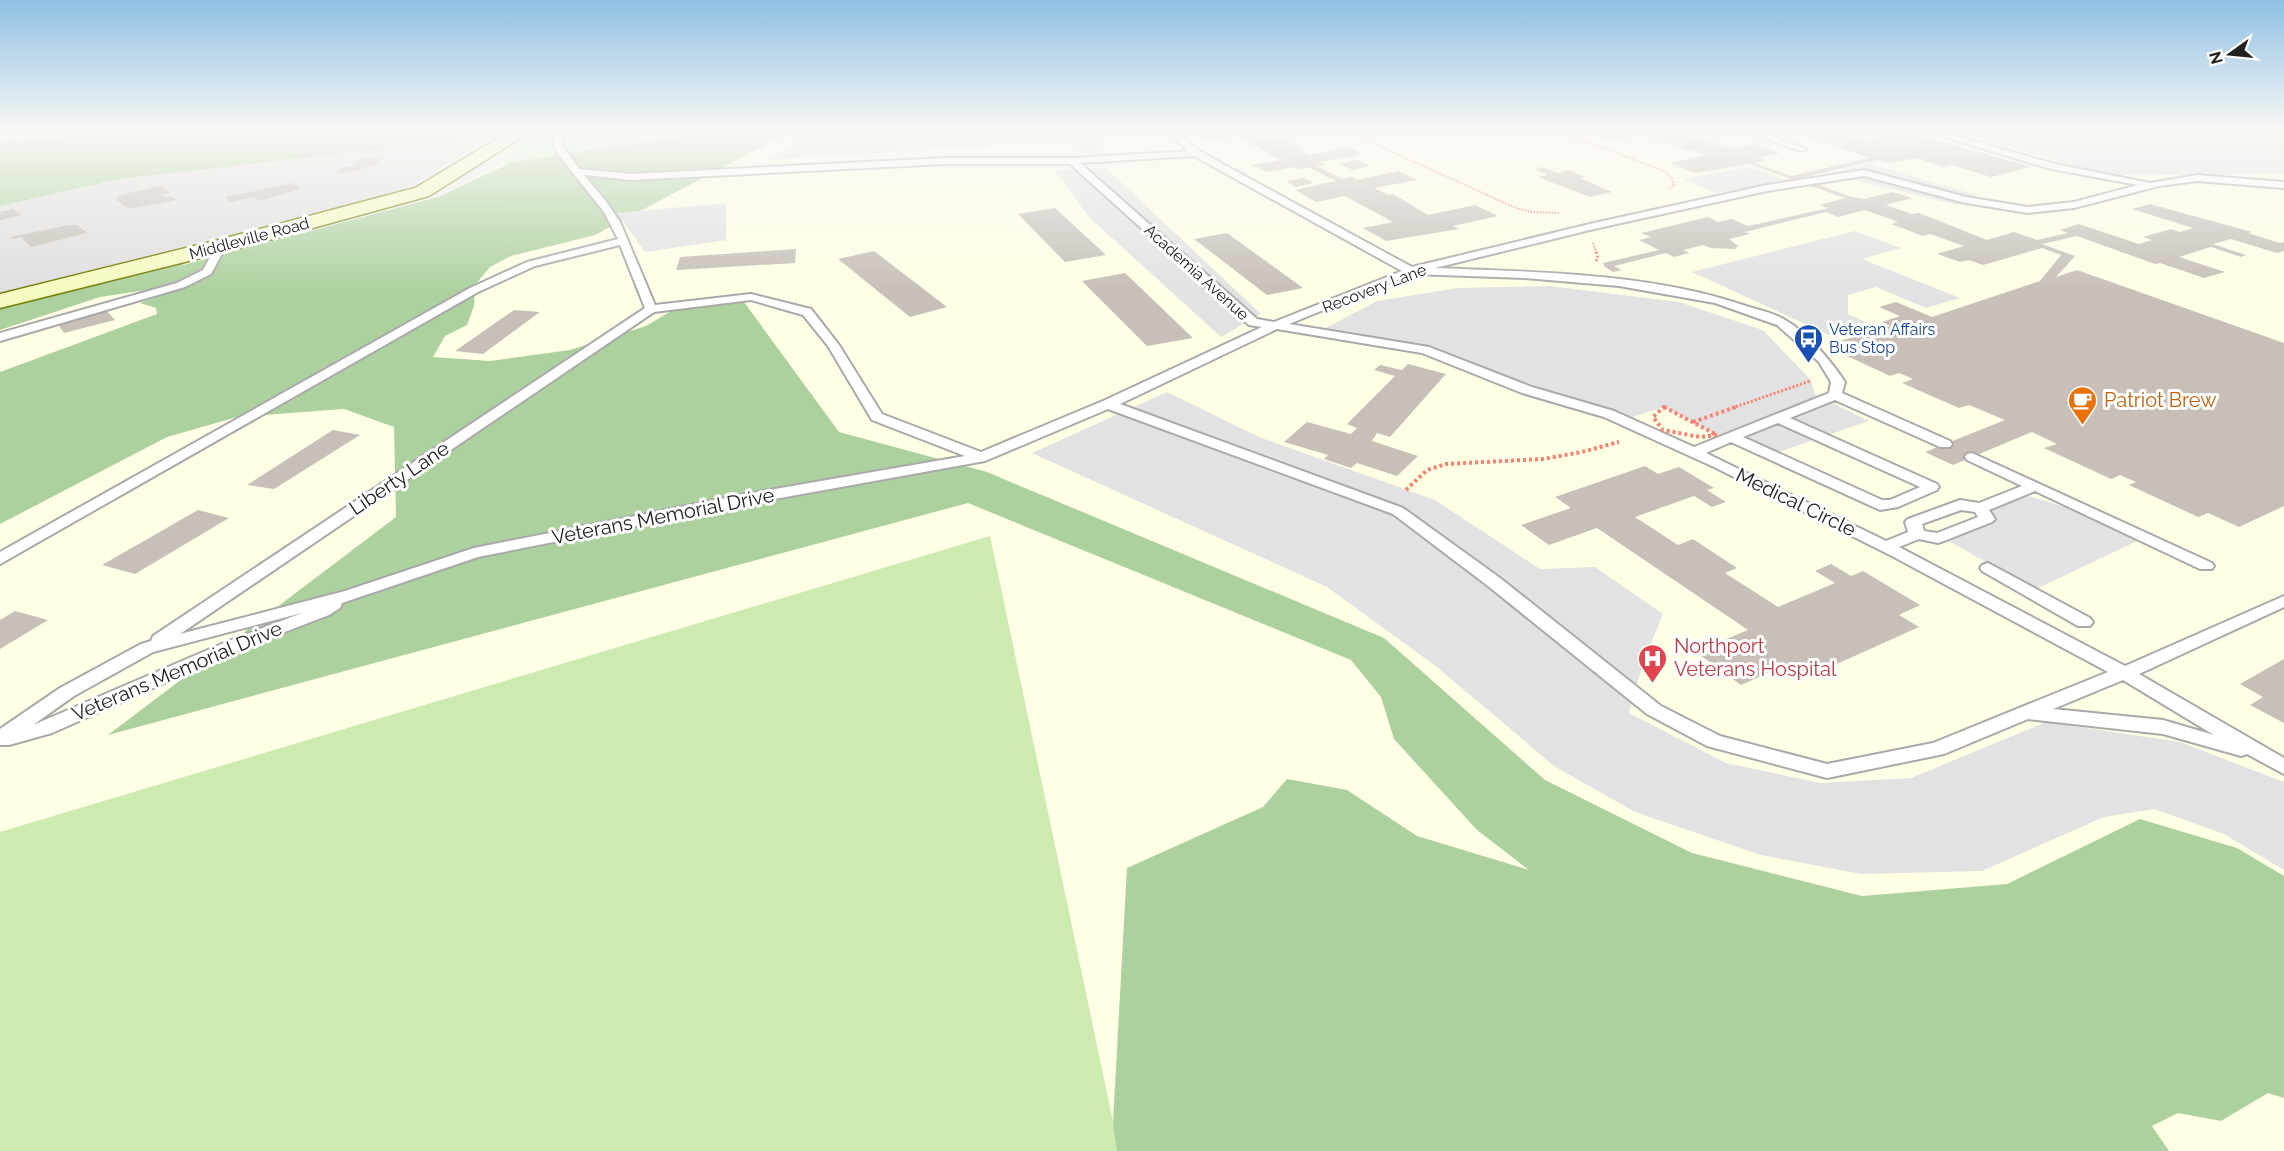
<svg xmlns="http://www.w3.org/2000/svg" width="2284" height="1151" font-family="Raleway,sans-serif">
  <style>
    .residential { fill: #e0dfdf }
    .education { fill: #ffffe5 }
    .grass { fill: #cdebb0 }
    .forest { fill: #add19e }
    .park { fill: #c8facc }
    .parking { fill: #e2e2e2 }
    .building { fill: #c7bfb8 }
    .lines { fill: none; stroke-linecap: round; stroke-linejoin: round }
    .lane-casing { stroke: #a9a9a9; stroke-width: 4 }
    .secondary-casing { stroke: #707d05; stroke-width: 3 }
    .path-far2 { stroke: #fa8072; stroke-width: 2; stroke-dasharray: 1.5 1.5; stroke-linecap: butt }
    .path-far1 { stroke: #fa8072; stroke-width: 3; stroke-dasharray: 2 2; stroke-linecap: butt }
    .path { stroke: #fa8072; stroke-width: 4; stroke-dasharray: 3 3; stroke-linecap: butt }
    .lane { fill: #fff; fill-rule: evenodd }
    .secondary { fill: #f7fabf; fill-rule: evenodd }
    .labels { text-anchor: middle; stroke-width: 6; stroke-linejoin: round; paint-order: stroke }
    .far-street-label { font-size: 16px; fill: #222; stroke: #fff }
    .far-transit-label { font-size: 16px; fill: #164399; stroke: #fff; text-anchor: start }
    .food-label { font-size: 20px; fill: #c56008; stroke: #fff; text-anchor: start }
    .street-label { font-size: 20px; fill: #222; stroke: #fff }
    .health-label { font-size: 20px; fill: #be3a42; stroke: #fff; text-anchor: start }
  </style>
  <rect width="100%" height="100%" fill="#f2efe9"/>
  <path class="residential" d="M485 142 401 191 0 293V206L276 145Z"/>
  <path class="education" d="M720 130H2284V1151H1192L1113 1122 990 536 0 832V313L438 197 504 164Z"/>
  <path class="grass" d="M990 536 1113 1122 1192 1151H0V832Z"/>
  <path class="forest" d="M191 130H480L485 137 120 179 0 206V141Z
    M541 130H793L595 235 511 256 490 267 475 285 474 306 467 325 445 336 433 357 490 361 570 350 646 326 671 311 709 299 744 302 839 432 987 472 1384 638 1545 780 1692 853 1862 896 2007 884 2140 819 2237 848 2284 876V1098L2268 1093 2221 1121 2178 1113 2152 1126 2169 1151H1117L1113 1122 1127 868 1263 807 1287 779 1347 790 1417 836 1529 870 1477 830 1394 739 1381 697 1351 660 968 503 108 735 396 517 394 427 344 409 237 417 167 437 0 524V372L157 314 156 308 140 303 165 294 179 285 100 297 0 330V309L185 259 183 265 438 197 508 164Z"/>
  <path class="park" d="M538 130H720L504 164Z"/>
  <path class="parking" d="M923 130H1090L1108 154 1078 153 1066 141 765 160 805 138Z
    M1949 130H2284V174L2105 175Z
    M1870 164 1976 195 1958 205 1828 174Z
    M1749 167 1787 181 1716 193 1683 179Z
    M1106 168 1261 314 1221 337 1090 218 1054 170Z
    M726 203V240L645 252 617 213Z
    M1855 231 1901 248 1862 259 1960 298 1926 308 1876 287 1848 295V314L1868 323 1829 335 1692 272Z
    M1550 286 1679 302 1763 330 1811 380 1815 395 1869 421 1761 458 1664 407 1633 417 1410 345 1322 330 1377 301 1458 288Z
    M1167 392 1259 437 1435 500 1540 569 1595 567 1663 614 1643 663 1629 713 1726 763 1820 783 1911 778 2046 722 2180 742 2284 782V870L2224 834 2154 809 2104 817 1982 871 1861 874 1761 855 1635 812 1554 766 1437 667 1327 587 1032 453Z
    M2026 495 2152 534 2034 590 1937 534Z"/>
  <path class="building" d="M1223 130H1267L1261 132 1272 137 1278 136 1302 148 1298 149 1309 155 1348 147 1362 154 1320 162 1325 165 1317 166 1342 179 1352 177 1356 180 1399 171 1417 180 1374 188 1388 195 1393 194 1428 215 1475 205 1498 216 1453 226 1459 229 1386 241 1363 228 1393 222 1345 196 1316 202 1295 190 1336 181 1310 168 1300 169 1295 167 1266 172 1252 165 1281 160 1236 136 1207 141 1196 135Z
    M1597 130H1677L1732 149 1754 144 1780 153 1758 158 1765 160 1754 163 1791 176 1870 158 1786 130H1808L1817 133 1831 130 1866 141 1875 139V135L1907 132 2032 167 1991 177 1952 165 1943 167 1917 158 1888 163 1878 160 1800 178 1851 197 1864 199 1893 192 1912 198 1886 205 1912 214 1919 213 1987 240 2014 232 2037 240 2068 233 2060 230 2079 224 2139 244 2152 240 2143 237 2171 229 2180 232 2193 228 2132 209 2150 204 2252 232 2248 233 2280 243 2284 242V251L2277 253 2231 239 2213 244 2246 255 2241 257 2211 247 2179 257 2225 272 2204 278 2160 263 2155 264 2077 236 2042 244 2075 256 2056 277 2077 270 2284 343V506L2239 527 2208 513 2198 517 2129 485 2136 482 2120 475 2111 479 2044 448 2057 444 2032 432 1953 465 1925 452 2005 420 1969 405 1959 408 1902 383 1913 379 1899 373 1890 376 1843 354 1849 352 1830 344 1891 326 1882 322 1900 316 1879 307 1896 302 1932 317 2040 281 2061 255 2042 248 1983 265 1969 260 1960 262 1937 254 1964 246 1930 234 1923 236 1891 224 1898 222 1865 210 1838 217 1826 212 1745 232 1750 234 1729 239 1738 246 1735 249 1711 248 1703 245 1683 250 1689 253 1674 257 1666 253 1614 266 1622 270 1613 272 1605 267 1603 263 1659 250 1639 240 1651 237 1641 233 1708 217 1718 222 1732 219 1748 226 1829 208 1819 205 1845 198 1749 164 1696 173 1669 163 1707 155 1692 150 1687 151 1655 139 1660 138 1648 134 1612 141 1587 132Z
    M383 158 374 166H367L361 170 334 174 341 168 352 166 360 159Z
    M1356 160 1370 166 1353 170 1339 164Z
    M1543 167 1557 173 1569 170 1585 177 1580 178 1612 192 1590 197 1538 177 1548 175 1535 169Z
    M1304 178 1314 183 1295 187 1286 181Z
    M294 183 301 189 259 201 255 197 230 202 225 197Z
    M160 186 170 193 160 195 164 197 170 196 177 200 129 209 115 199 119 198 116 196Z
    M1055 208 1106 255 1065 262 1018 214Z
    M13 209 22 215 0 220V212Z
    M69 225H77L87 233 31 247 21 237 13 239 11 237Z
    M1227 233 1303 288 1267 295 1194 239Z
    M796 249 795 263 676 270 680 257Z
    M874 251 947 307 910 317 838 259Z
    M1125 273 1193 338 1147 346 1082 281Z
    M514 310 540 312 483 354 455 351Z
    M107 311 115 320 64 333 57 323Z
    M1408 364 1446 374 1390 437 1377 433 1372 441 1418 456 1397 476 1357 463 1351 468 1324 459 1328 455 1284 442 1307 422 1351 434 1357 428 1347 424 1395 376 1374 370 1380 365 1402 370Z
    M333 430 360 435 274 489 247 485Z
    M1645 466 1658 474 1679 467 1714 488 1707 490 1726 502 1712 507 1694 496 1635 517 1678 545 1693 539 1737 568 1725 573 1778 607 1835 583 1815 571 1831 564 1851 576 1863 571 1920 605 1899 615 1919 627 1810 676 1790 663 1741 685 1696 652 1748 630 1597 528 1549 545 1521 525 1571 508 1555 497Z
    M198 510 229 518 135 574 102 565Z
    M15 611 48 620 0 649V620Z
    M2284 659V723L2250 705 2263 697 2240 684Z"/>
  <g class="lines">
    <defs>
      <path id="lane" d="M559 130H567L561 143 579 169 631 174 945 158H1072L1188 151 1166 130H1175L1199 151 1412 267 1594 223 1767 185 1864 170 1966 197 2028 207 2074 202 2138 185 2051 169 1921 130H1935L2055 164 2150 183 2197 175 2284 182V188L2197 181 2159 186 2074 208 2028 213 1966 203 1864 176 1767 191 1594 229 1435 268C1535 272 1651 273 1746 306 1759 310 1774 313 1785 320 1807 332 1831 361 1845 382L1842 393 1950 441 1952 444 1950 447H1940L1835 400 1790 418 1937 484 1939 487 1937 490 1898 507 1880 510 1731 442 1706 453 1886 541 1908 532 1905 522 1908 519 1960 500 1979 503 2022 486 1967 460 1965 457 1967 454 1972 453 2212 563 2214 566 2212 569H2200L2035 491 1989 510 1995 519 1992 522 1944 541 1938 543 1919 539 1899 547 2125 666 2284 596V607L2139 674 2284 758V774L2247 754 2241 756 2163 734 2028 719 1944 754 1827 778 1707 746 1647 714 1488 586 1393 514 1108 409 985 461 741 505 478 557 342 603 340 608 329 615 243 648 52 733 9 745H0V729L60 688 141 644 151 641 153 636 645 308 620 245 535 266 478 292 0 564V552L470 288 527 262 618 239 604 212 558 154 553 143ZM1194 156 1402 271 1274 322 1257 319 1080 163ZM945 164H1070L1249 325 1262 327 1103 401 981 452 882 414 839 345 811 309 751 294 655 305 620 222 605 200 584 175 631 180ZM1412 274 1525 278 1619 286 1715 303 1777 325 1819 362 1831 382 1829 393 1694 447 1614 411 1532 387 1429 347 1289 324ZM751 300 803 315 828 346 872 420 965 456 741 495 474 548 345 591 180 634 654 312ZM1277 329 1422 353 1522 393 1604 417 1714 467 1892 556 2108 672 1933 743 1827 764 1720 736 1661 706 1500 578 1403 508 1120 404ZM1778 423 1920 487 1890 500H1882L1743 437ZM1961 510 1975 512 1978 517 1937 533 1924 531 1922 524ZM302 613 231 640 33 725 74 696 153 652ZM2123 680 2214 735 2163 720 2053 709Z
        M1744 130H1757L1807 149 1800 151Z
        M221 243 226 246 211 274 185 287 0 341V333L177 283 203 270 216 246Z
        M1988 563 2090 618 2093 622 2090 626H2078L1982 571 1980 568 1982 565Z"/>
      <path id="secondary" d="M496 130H514L519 139 429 196 229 251 0 308V294L214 241 415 188 500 137Z"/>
    </defs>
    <use href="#lane" class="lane-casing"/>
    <use href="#secondary" class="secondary-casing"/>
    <path class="path-far2" d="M1344 130 1516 208 1532 212 1559 213
      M1556 130 1664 171 1672 178 1674 185 1669 189
      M1593 243 1597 254"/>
    <path class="path-far1" d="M1596 261 1598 258 1596 252
      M1663 408H1666
      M1732 408 1810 381"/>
    <path class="path" d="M1664 407 1717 435 1700 437 1663 430 1653 417Z
      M1693 422 1736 407
      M1406 490 1427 470 1446 464 1543 459 1582 452 1619 442"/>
    <use href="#lane" class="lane"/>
    <use href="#secondary" class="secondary"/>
  </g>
  <linearGradient id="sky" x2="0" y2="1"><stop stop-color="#8fc0e4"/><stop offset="0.45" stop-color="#f9f8f5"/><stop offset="1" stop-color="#f9f8f5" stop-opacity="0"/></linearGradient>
  <rect width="2284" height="291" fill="url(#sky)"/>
  <defs>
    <symbol id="bus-pin" viewBox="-11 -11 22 30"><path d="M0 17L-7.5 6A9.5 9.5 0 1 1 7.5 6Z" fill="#1a4fb4" stroke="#fff"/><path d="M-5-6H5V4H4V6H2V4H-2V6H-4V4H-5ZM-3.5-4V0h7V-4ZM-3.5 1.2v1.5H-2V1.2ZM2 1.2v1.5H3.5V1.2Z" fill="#fff"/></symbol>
    <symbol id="cafe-pin" viewBox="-11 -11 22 30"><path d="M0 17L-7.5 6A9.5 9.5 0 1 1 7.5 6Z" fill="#e8710a" stroke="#fff"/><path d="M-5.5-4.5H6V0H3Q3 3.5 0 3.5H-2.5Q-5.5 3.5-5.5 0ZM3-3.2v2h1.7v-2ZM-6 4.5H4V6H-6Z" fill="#fff"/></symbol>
    <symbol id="hospital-pin" viewBox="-11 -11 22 30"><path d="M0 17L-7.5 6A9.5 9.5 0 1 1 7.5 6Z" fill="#e0444e" stroke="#fff"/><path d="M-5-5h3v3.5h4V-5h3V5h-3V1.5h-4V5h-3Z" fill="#fff"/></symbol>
  </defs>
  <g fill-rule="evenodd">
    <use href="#bus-pin" x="1792" y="322" width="33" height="45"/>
    <use href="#cafe-pin" x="2066" y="384" width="33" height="45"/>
    <use href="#hospital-pin" x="1636" y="642" width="33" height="45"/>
  </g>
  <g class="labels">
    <g class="far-street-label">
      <text transform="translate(249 238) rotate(-15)" y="6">Middleville Road</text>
      <text transform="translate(1197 272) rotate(42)" y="6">Academia Avenue</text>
      <text transform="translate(1374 288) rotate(-21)" y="6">Recovery Lane</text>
    </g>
    <g class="far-transit-label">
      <text x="1829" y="335">Veteran Affairs<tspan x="1829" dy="18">Bus Stop</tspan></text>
    </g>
    <g class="food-label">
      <text x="2104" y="407">Patriot Brew</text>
    </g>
    <g class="street-label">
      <text transform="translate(399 478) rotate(-34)" y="7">Liberty Lane</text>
      <text transform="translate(1796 502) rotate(26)" y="7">Medical Circle</text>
      <text transform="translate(663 516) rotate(-11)" y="7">Veterans Memorial Drive</text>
      <text transform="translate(177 671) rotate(-23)" y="7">Veterans Memorial Drive</text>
    </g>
    <g class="health-label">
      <text x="1674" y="653">Northport<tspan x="1674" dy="23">Veterans Hospital</tspan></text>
    </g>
  </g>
  <g transform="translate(2230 54) rotate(255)" stroke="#ffffff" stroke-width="4.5" paint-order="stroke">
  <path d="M0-4.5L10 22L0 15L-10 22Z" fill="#222222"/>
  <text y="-9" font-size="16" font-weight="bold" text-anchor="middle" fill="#222222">N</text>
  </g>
</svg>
